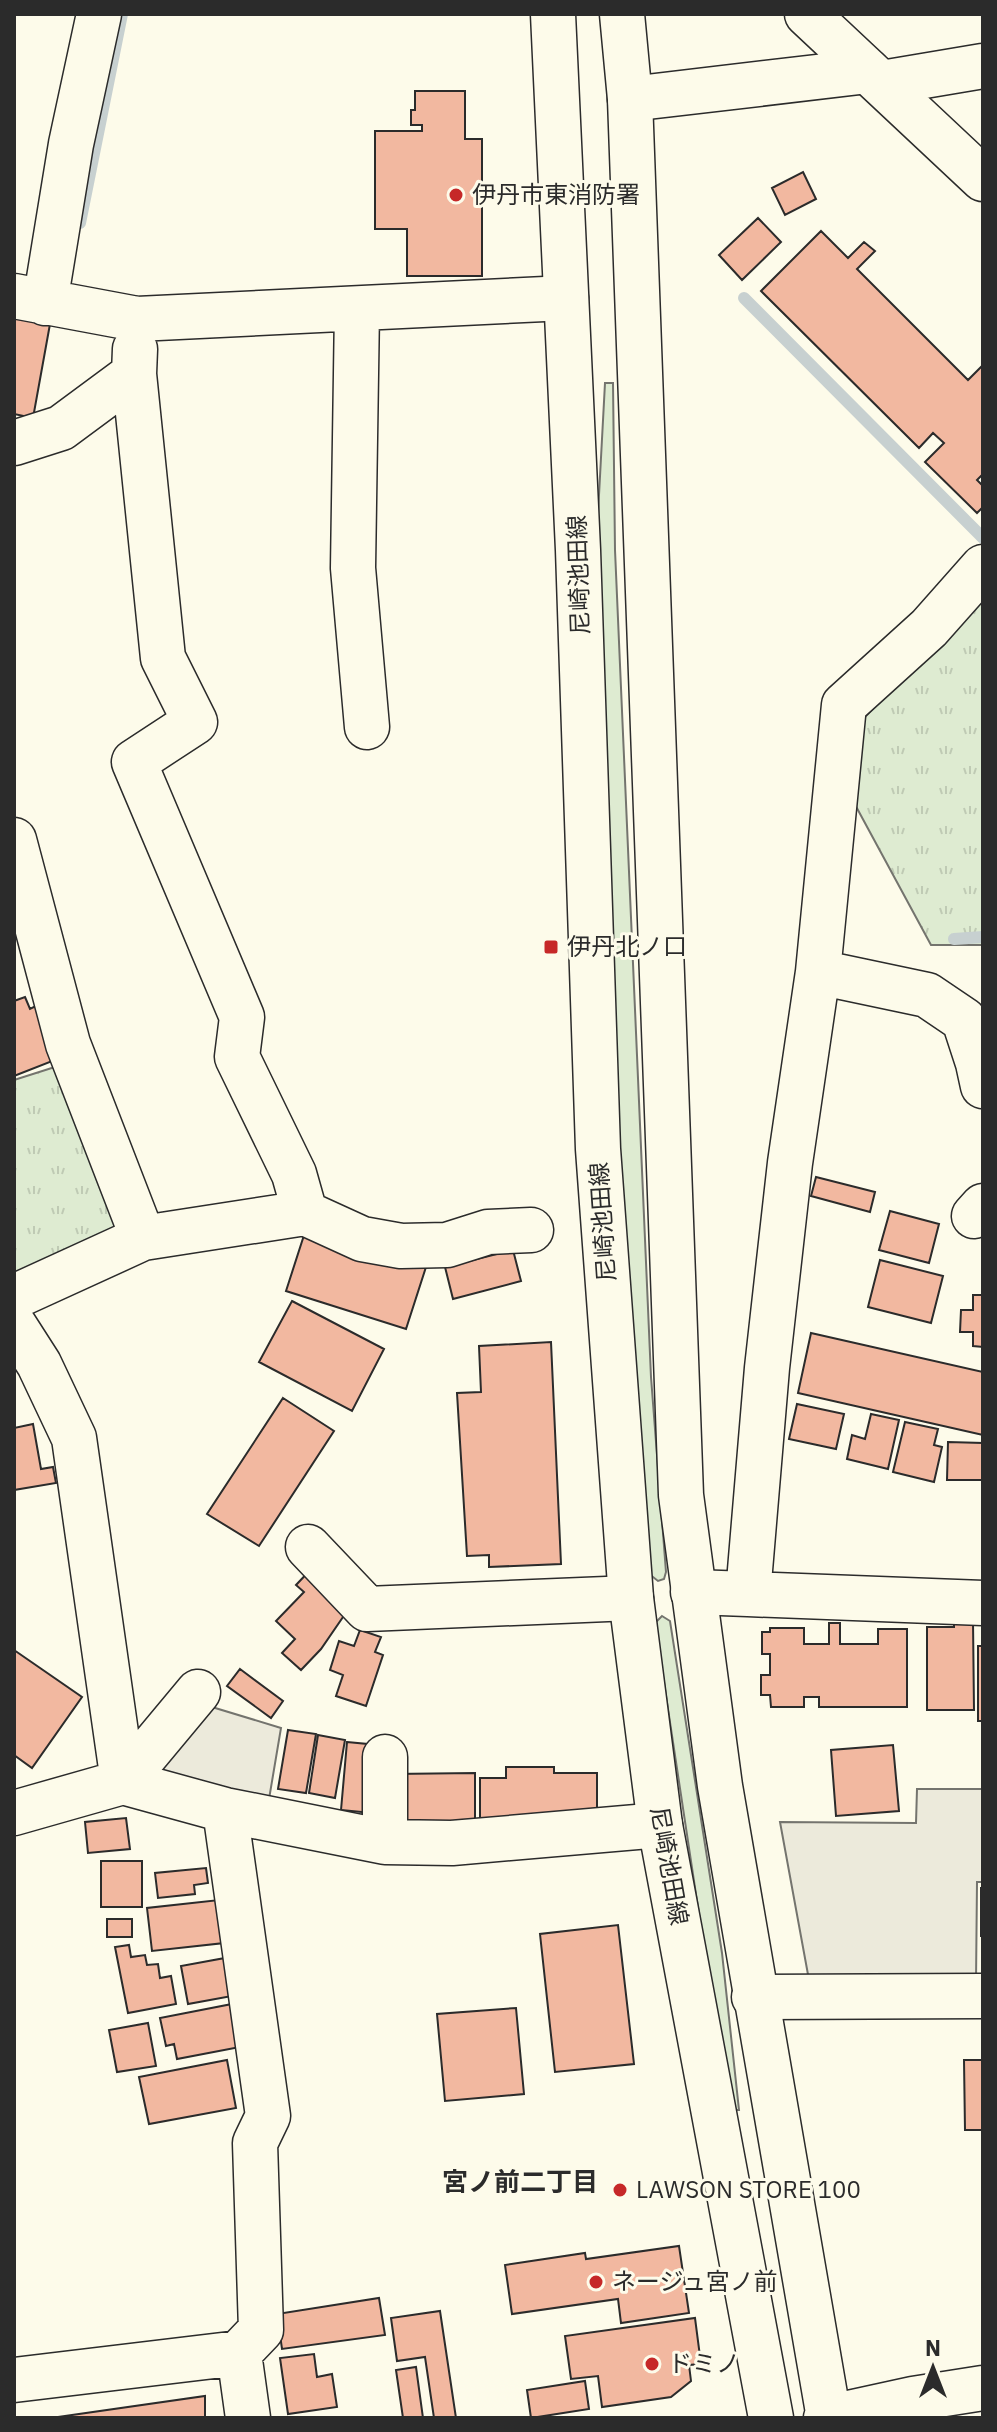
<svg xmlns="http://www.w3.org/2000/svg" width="997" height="2432" font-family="'IBM Plex Sans','Noto Sans JP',sans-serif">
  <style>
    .green { fill: #deebd1; stroke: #74746e; stroke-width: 2 }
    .park { fill: url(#park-tufts); stroke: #74746e; stroke-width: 2 }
    .parking { fill: #eceadb; stroke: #74746e; stroke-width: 2 }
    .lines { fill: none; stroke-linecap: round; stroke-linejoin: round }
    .stream { stroke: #c7d0d0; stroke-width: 12 }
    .building { fill: #f2b8a0; stroke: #2b2b2b; stroke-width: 2 }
    .minor-casing { stroke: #2b2b2b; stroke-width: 47 }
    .major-casing { stroke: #2b2b2b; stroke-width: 47 }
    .minor { stroke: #fdfbea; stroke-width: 44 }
    .major { stroke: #fdfbea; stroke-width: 44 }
    .poi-dot { fill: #c62828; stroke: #fdfbea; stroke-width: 3 }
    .labels { text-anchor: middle; stroke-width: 6; stroke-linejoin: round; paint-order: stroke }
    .poi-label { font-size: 24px; fill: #2b2b2b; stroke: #fdfbea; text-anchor: start }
    .street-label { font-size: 24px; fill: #2b2b2b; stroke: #fdfbea }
    .neighbourhood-label { font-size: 26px; font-weight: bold; fill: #2b2b2b; stroke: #fdfbea }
  </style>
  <defs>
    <pattern id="park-tufts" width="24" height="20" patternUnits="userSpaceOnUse" patternTransform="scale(2)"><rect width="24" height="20" fill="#deebd1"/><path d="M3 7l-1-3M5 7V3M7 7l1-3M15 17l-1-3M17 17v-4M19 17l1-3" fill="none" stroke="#bfcab4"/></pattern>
  </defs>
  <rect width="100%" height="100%" fill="#fdfbea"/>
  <path class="green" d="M605 383H613L615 550 651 1377 666 1572 664 1579 658 1581 648 1573 623 1255 596 551Z
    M662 1616 670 1621 722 1953 739 2110H734L702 1934 655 1623Z"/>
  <path class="park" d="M983 596V945H931L852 799 862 720Z
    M58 1066 119 1215 113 1237 14 1280V1080Z"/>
  <path class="parking" d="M202 1704 281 1728 267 1811 141 1778Z
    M917 1789H983V1882H977L976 1982 809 1980 780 1822 916 1823Z"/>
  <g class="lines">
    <path class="stream" d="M80 223 122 14
      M744 298 983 538
      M954 939 983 937"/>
  </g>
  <path class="building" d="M415 91H465V139H482V276H407V229H375V131H422V125H411V110H415Z
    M803 172 816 199 785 215 772 188Z
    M758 218 781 242 742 280 719 255Z
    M821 231 848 258 864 242 875 251 857 269 968 380 983 365V474L977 480 983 486V507L977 513 925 462 944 443 933 433 919 448 761 291Z
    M14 318 50 324 33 418 14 414Z
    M25 997 30 1009 40 1004 55 1060 14 1076V1001Z
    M816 1177 875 1192 870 1212 811 1196Z
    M890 1211 939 1224 929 1263 879 1250Z
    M306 1229 426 1267 406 1329 286 1291Z
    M513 1250 521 1281 453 1299 445 1267Z
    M880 1260 943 1276 931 1323 868 1307Z
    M973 1295H983V1347L973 1346V1332H960L961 1310H973Z
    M292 1301 384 1349 352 1411 259 1362Z
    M811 1333 983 1372V1435L798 1393Z
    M551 1342 561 1564 489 1567V1555L467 1556 457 1393 481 1392 479 1346Z
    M283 1398 334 1431 259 1546 207 1514Z
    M797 1404 844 1414 836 1449 789 1439Z
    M871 1414 899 1420 888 1469 847 1459 852 1435 865 1439Z
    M905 1422 938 1429 934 1445 942 1447 934 1482 893 1472Z
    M33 1424 41 1469 53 1467 56 1483 14 1490V1428Z
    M948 1442 983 1443V1480H947Z
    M315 1565 354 1601 321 1649 301 1670 282 1653 295 1639 276 1621 304 1592 296 1585Z
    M954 1621H973L974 1710H927V1627H954Z
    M829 1623H840V1644H878V1629H907V1707H819V1697H804V1707H771L770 1695H761V1675H770V1654H762V1632H770V1628H804V1644H829Z
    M360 1630 381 1637 375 1652 383 1655 366 1706 336 1696 343 1675 330 1670 339 1641 354 1646Z
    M978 1646H983V1721H978Z
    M14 1650 82 1697 32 1768 14 1755Z
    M240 1669 283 1701 271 1718 227 1686Z
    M288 1730 316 1734 306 1793 278 1789Z
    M318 1735 345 1740 335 1798 309 1793Z
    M347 1742 378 1745 372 1813 341 1810Z
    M893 1745 899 1811 836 1816 831 1750Z
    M506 1767H554V1773H597V1814L480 1822V1778H506Z
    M475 1773V1827H392V1774Z
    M126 1818 130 1849 88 1853 85 1822Z
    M101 1861H142V1907H101Z
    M206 1868 208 1883 194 1885 195 1894 158 1898 155 1873Z
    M981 1888H983V1936H981Z
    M219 1900 224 1943 152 1951 147 1908Z
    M107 1919H132V1937H107Z
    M618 1925 634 2064 555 2072 540 1934Z
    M129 1945 131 1957 145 1955 147 1965 158 1964 160 1978 171 1976 176 2004 128 2013 115 1947Z
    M225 1958 232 1996 188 2004 181 1966Z
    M232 2004 240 2047 177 2059 174 2044 166 2046 160 2018Z
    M516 2008 524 2094 445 2101 437 2014Z
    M148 2023 156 2066 117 2072 109 2030Z
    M227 2060 236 2108 149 2124 139 2077Z
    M964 2060H983V2130H965Z
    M679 2246 689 2313 621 2323 618 2299 512 2314 505 2265 585 2253 586 2259Z
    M379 2298 385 2335 282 2349 277 2314Z
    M440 2311 456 2418H434L425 2357 397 2361 391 2318Z
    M695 2318 701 2364 689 2365 691 2381 671 2397 602 2407 598 2376 571 2379 565 2336Z
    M314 2354 317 2377 332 2374 337 2407 288 2414 280 2358Z
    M416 2367 423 2418H403L396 2370Z
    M585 2381 589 2409 531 2418 527 2390Z
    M205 2396V2418H51Z"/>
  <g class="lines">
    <defs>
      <path id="minor" d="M807 14 983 179
        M882 83 983 66
        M630 99 868 71
        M14 296 137 319 566 298
        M45 303 71 144 99 14
        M357 309 353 568 367 727
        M134 374 163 658 195 722 134 762 242 1017 237 1057 294 1174 305 1213
        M14 443 61 428 134 374 135 349
        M14 840 68 1044 143 1238
        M818 972 927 995 964 1020 978 1063 983 1086
        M974 1216 983 1206
        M14 1297 143 1238 305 1213 362 1239 401 1246 447 1245 488 1232 531 1230
        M14 1325 39 1364 74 1438 123 1782
        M308 1547 367 1609 631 1598
        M693 1592 748 1594 767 1368 790 1163 818 972 844 705 929 628 983 567
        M748 1594 983 1603
        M385 1757V1842
        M123 1782 198 1692
        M225 1810 268 2116 255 2143 261 2330 239 2353
        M14 1813 123 1782 225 1810 385 1842 452 1843 660 1825
        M754 1997 983 1996
        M14 2380 239 2353 248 2418"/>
      <path id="major" d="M553 14 578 550 598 1149 631 1598 660 1825 771 2418
        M622 14 630 99 681 1495 720 1786 829 2418
        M826 2418 913 2399 983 2388"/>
    </defs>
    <use href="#minor" class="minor-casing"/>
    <use href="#major" class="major-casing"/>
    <use href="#minor" class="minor"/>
    <use href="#major" class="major"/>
  </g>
  <g class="poi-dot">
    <circle cx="456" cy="195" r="8"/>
    <rect x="543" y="939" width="16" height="16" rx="4"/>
    <circle cx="620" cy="2190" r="8"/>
    <circle cx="596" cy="2282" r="8"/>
    <circle cx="652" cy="2364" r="8"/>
  </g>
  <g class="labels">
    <g class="poi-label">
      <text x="472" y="203">伊丹市東消防署</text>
      <text x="567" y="955">伊丹北ノ口</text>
      <text x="636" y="2198">LAWSON STORE 100</text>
      <text x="612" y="2290">ネージュ宮ノ前</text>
      <text x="668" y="2372">ドミノ</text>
    </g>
    <g class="street-label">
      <text transform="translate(579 575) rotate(-92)" y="8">尼崎池田線</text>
      <text transform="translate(603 1222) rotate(-94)" y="8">尼崎池田線</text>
      <text transform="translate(669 1866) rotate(80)" y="8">尼崎池田線</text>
    </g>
    <g class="neighbourhood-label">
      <text x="520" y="2191">宮ノ前二丁目</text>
    </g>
  </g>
  <rect width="997" height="2432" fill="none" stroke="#2b2b2b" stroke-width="32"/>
  <g transform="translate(933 2368)" stroke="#fdfbea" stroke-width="6" paint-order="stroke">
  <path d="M0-6L14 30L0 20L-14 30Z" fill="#2b2b2b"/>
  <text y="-12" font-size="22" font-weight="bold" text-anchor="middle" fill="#2b2b2b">N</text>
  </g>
</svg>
